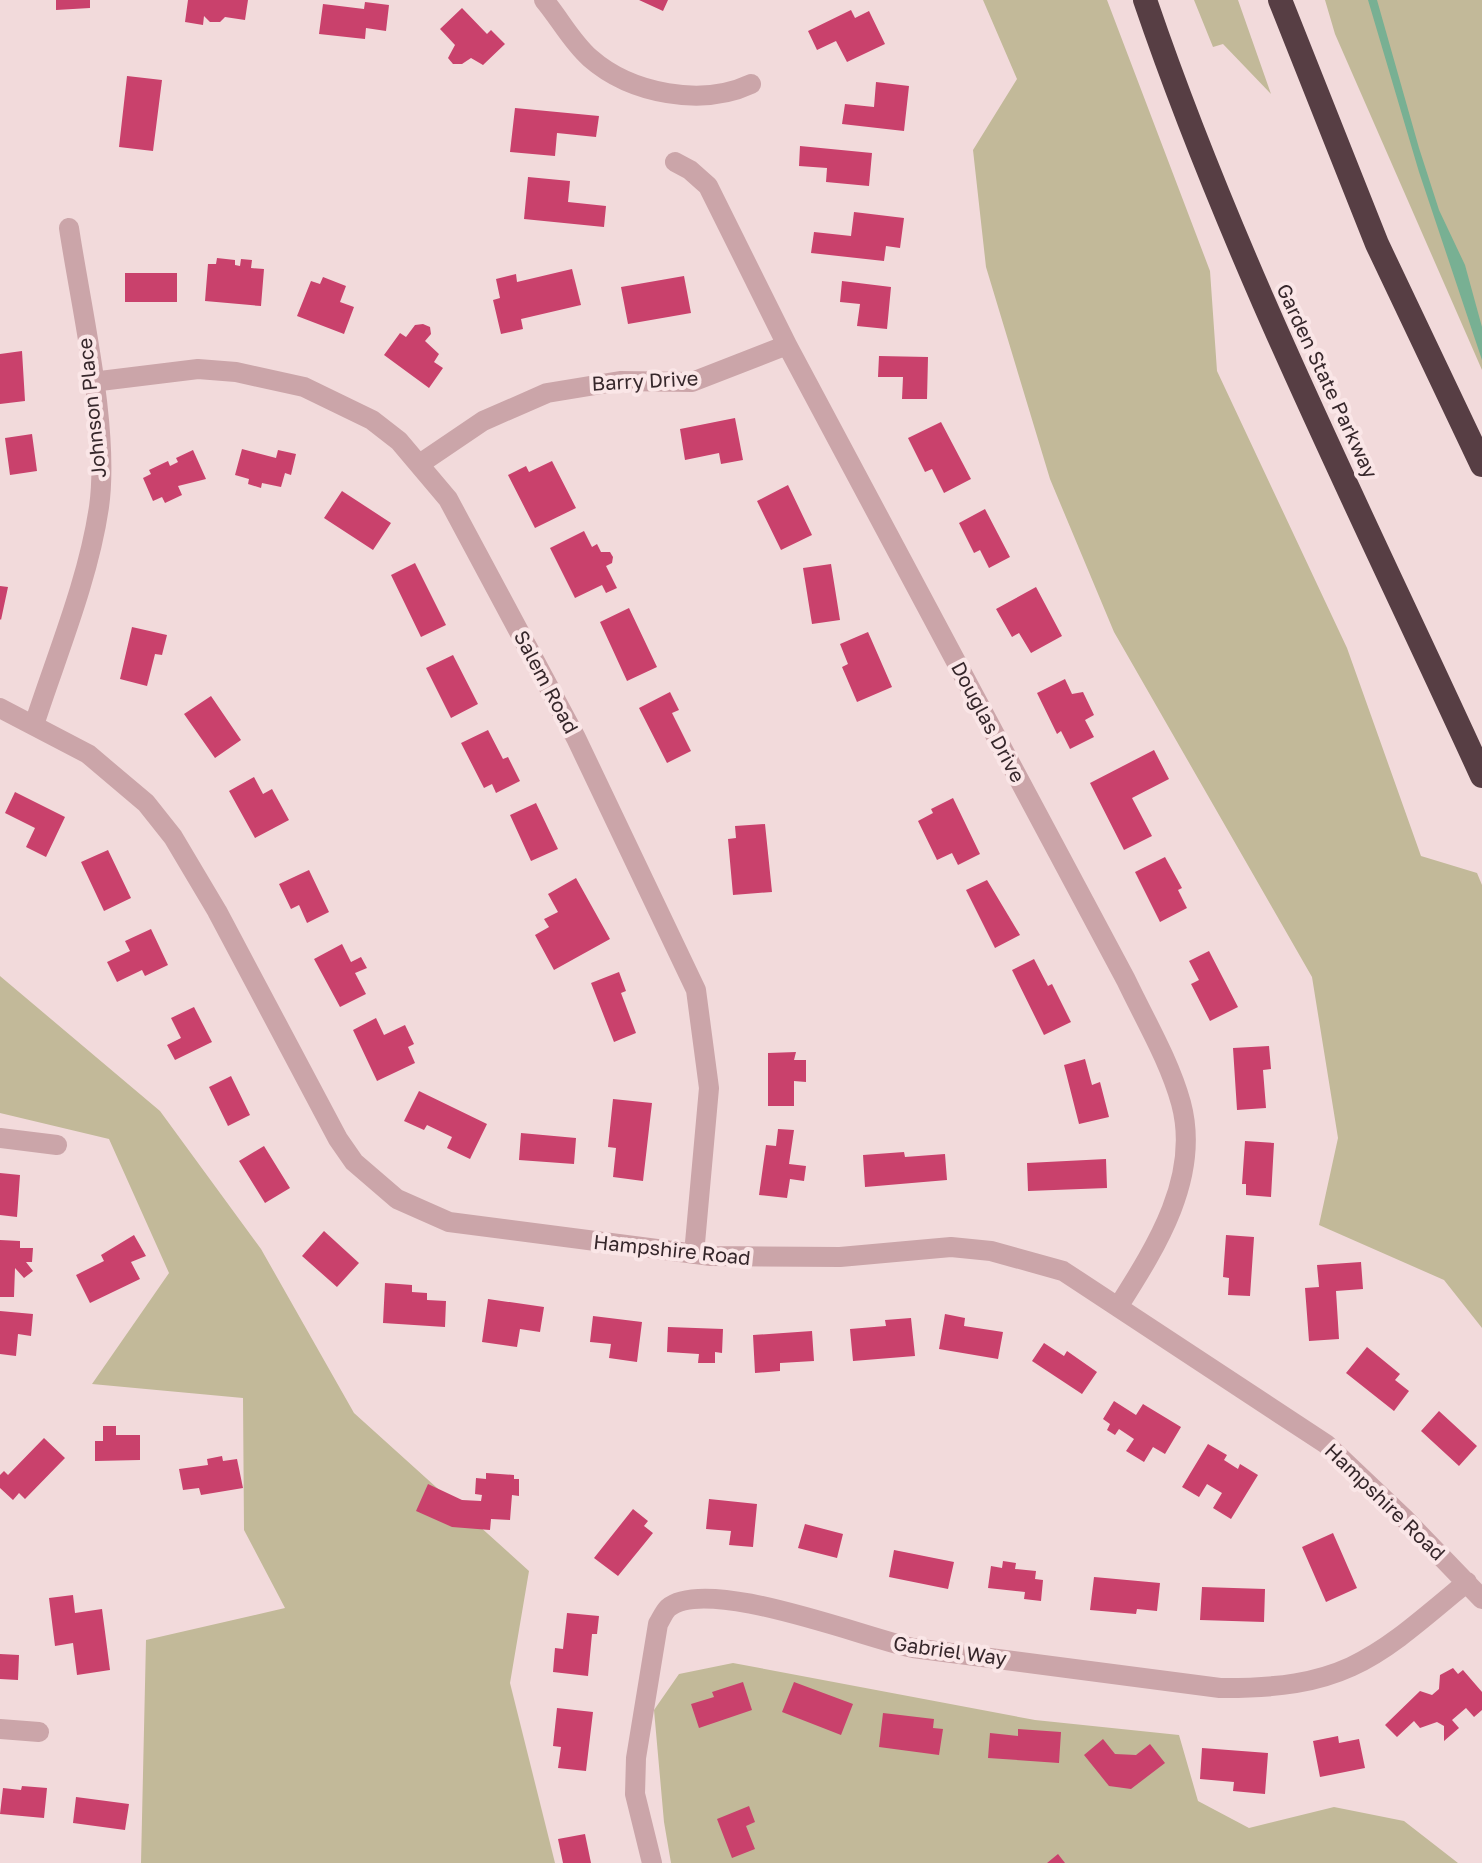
<svg xmlns="http://www.w3.org/2000/svg" width="1482" height="1863" font-family="'Golos Text',sans-serif">
  <style>
    .green { fill: #c2b999 }
    .water { fill: #78b093 }
    .building { fill: #c9416c }
    .lines { fill: none; stroke-linecap: round; stroke-linejoin: round }
    .minor { stroke: #cba5a9; stroke-width: 20 }
    .motorway { stroke: #573e44; stroke-width: 24 }
    .labels { text-anchor: middle; stroke-width: 8; stroke-linejoin: round; paint-order: stroke }
    .street-label { font-size: 20px; fill: #36272b; stroke: #fae6e7 }
  </style>
  <rect width="100%" height="100%" fill="#f2dadb"/>
  <path class="green" d="M983 0H1107L1210 271 1217 371 1347 648 1421 856 1477 873 1482 885V1328L1444 1280 1319 1225 1338 1138 1312 977 1114 632 1050 479 986 267 973 150 1017 79Z
    M1194 0H1238L1271 94 1223 44 1213 47Z
    M1325 0H1482V370L1335 34Z
    M0 976 160 1111 261 1249 354 1413 529 1571 510 1683 555 1863H141L146 1640 285 1608 244 1530 243 1398 92 1384 169 1273 109 1139 0 1113Z
    M733 1663 1035 1720 1179 1735 1198 1801 1249 1828 1334 1807 1404 1821 1458 1863H671L664 1822 654 1710 679 1674Z"/>
  <path class="water" d="M1368 0H1377L1419 148 1439 210 1465 265 1482 327V360L1419 172Z"/>
  <path class="building" d="M56 0H90V8L56 10Z
    M188 0H248L245 20 225 17 220 22H210L204 16 203 25 185 22Z
    M639 0H668L663 11Z
    M365 2 389 5 386 31 366 28 365 39 319 34 323 4 364 9Z
    M462 8 487 34 491 30 505 44 483 65 471 58 462 64H453L448 58 455 45 440 29Z
    M851 10 855 18 869 11 885 44 847 62 836 41 817 50 808 31Z
    M127 76 162 80 153 151 119 147Z
    M876 82 909 86 904 131 842 124 845 104 874 107Z
    M515 108 599 116 596 137 557 133 555 156 510 152Z
    M800 146 872 153 869 186 826 182 827 168 799 166Z
    M528 177 570 181 568 202 606 206 604 227 524 219Z
    M854 212 904 218 900 248 886 246 884 261 811 253 814 232 851 236Z
    M217 258 235 260V265L240 266 241 259 252 260 251 268 264 269 261 306 205 301 208 264H216Z
    M572 269 581 305 521 319 523 329 501 334 493 300 500 298 496 279 516 274 517 282Z
    M125 273H177V302H125Z
    M684 276 691 313 628 324 621 287Z
    M323 277 346 286 340 302 354 307 344 334 297 316 311 281 320 284Z
    M842 281 891 287 887 329 857 326 860 304 840 302Z
    M423 324 430 327 431 334 425 341 439 354 434 362 443 368 429 388 384 355 400 333 406 337 415 325Z
    M22 351 25 401 0 404V354Z
    M879 356 928 357 927 399H902L903 377H878Z
    M735 418 743 460 721 464 719 453 685 460 680 429Z
    M941 422 971 479 944 493 932 469 925 472 908 438Z
    M32 434 37 471 10 475 5 438Z
    M242 449 276 458 278 450 296 454 291 475 285 473 281 487 262 483 261 488 248 484 249 479 235 475Z
    M193 450 206 479 178 486 182 495 165 503 162 497 153 501 143 478 151 474 149 470 168 461 170 466 178 462 176 458Z
    M552 461 576 508 535 528 508 475 526 466 529 472Z
    M788 485 812 535 781 550 757 501Z
    M342 491 391 523 373 550 324 518Z
    M985 509 1010 557 989 568 980 550 974 553 959 523Z
    M584 531 592 547 597 544 601 552H610L613 557 612 563 606 566 617 588 606 593 602 585 575 598 550 548Z
    M415 563 446 625 421 637 391 575Z
    M831 564 840 620 812 624 803 568Z
    M0 586 8 587 1 620 0 619Z
    M1036 587 1062 636 1031 653 1019 633 1012 637 996 609Z
    M629 608 657 667 627 681 600 622Z
    M132 627 167 635 162 655 155 654 147 686 120 679Z
    M868 632 892 687 857 702 842 667 848 664 840 644Z
    M453 655 478 704 451 718 426 668Z
    M1065 679 1072 694 1083 692 1094 715 1085 720 1094 737 1070 749 1061 731 1057 734 1037 693Z
    M670 692 679 710 672 713 691 751 667 763 639 708Z
    M211 696 241 740 215 758 184 714Z
    M488 730 503 759 508 757 520 781 496 793 492 784 484 788 461 743Z
    M1154 750 1169 779 1132 798 1152 836 1124 850 1090 783Z
    M254 777 263 794 272 789 289 820 255 838 229 791Z
    M15 792 65 817 46 857 26 847 35 828 5 813Z
    M953 798 980 854 958 865 952 853 937 860 918 821 933 813 931 809Z
    M536 803 558 849 531 861 510 815Z
    M765 824 772 892 733 895 728 839 736 838 735 826Z
    M108 850 131 898 104 911 81 862Z
    M1165 857 1182 888 1178 890 1187 908 1160 922 1135 872Z
    M309 870 329 912 307 923 299 905 291 909 279 884Z
    M576 878 610 939 554 970 535 935 549 927 544 919 558 912 548 894Z
    M987 880 1020 935 995 948 966 890Z
    M151 929 168 965 145 976 142 970 117 982 107 962 130 951 125 941Z
    M342 944 351 962 361 957 367 968 355 973 366 994 340 1007 314 959Z
    M1209 951 1238 1007 1210 1021 1191 984 1199 980 1189 961Z
    M1034 959 1048 986 1052 984 1071 1022 1044 1035 1012 970Z
    M619 972 626 991 621 993 636 1033 614 1042 591 983Z
    M194 1007 212 1042 175 1060 167 1045 181 1038 171 1018Z
    M376 1018 384 1035 405 1025 414 1044 408 1047 415 1063 377 1081 353 1030Z
    M1269 1046 1271 1069 1263 1070 1266 1108 1237 1110 1233 1048Z
    M796 1052 794 1060H806V1082L794 1081V1106H768V1053Z
    M1085 1059 1092 1085 1100 1082 1109 1117 1079 1124 1064 1065Z
    M231 1076 250 1115 228 1126 209 1087Z
    M419 1091 487 1124 470 1159 447 1148 452 1137 427 1125 424 1130 404 1121Z
    M613 1099 652 1103 643 1181 613 1177 616 1148 608 1147Z
    M778 1129 794 1130 789 1164 806 1166 804 1181 790 1179 787 1198 759 1195 766 1145 776 1146Z
    M521 1133 576 1138 574 1164 519 1160Z
    M1245 1141 1274 1143 1271 1197 1246 1195V1184H1242Z
    M264 1146 290 1188 265 1203 239 1161Z
    M904 1152 905 1157 945 1154 947 1180 865 1187 863 1155Z
    M1106 1159 1107 1188 1028 1191 1027 1163Z
    M0 1173 20 1175 17 1217 0 1215Z
    M324 1231 359 1263 337 1287 302 1256Z
    M134 1235 146 1256 131 1262 140 1279 90 1303 76 1275 104 1261 101 1255Z
    M1226 1235 1254 1237 1250 1296 1228 1295 1229 1278 1223 1277Z
    M0 1240 20 1241V1248H33L32 1262H26L33 1271 24 1278 15 1268 14 1297H0Z
    M1361 1262 1363 1289 1336 1291 1339 1339 1309 1341 1305 1288 1319 1287 1317 1265Z
    M385 1283 412 1285V1292L427 1293V1300L446 1301 445 1327 383 1323Z
    M488 1299 544 1307 540 1332 520 1329 517 1347 482 1342Z
    M0 1311 33 1314 31 1336 18 1334 16 1356 0 1354Z
    M945 1314 965 1318 964 1326 1003 1332 998 1359 939 1349Z
    M593 1316 642 1322 637 1362 609 1358 611 1344 590 1342Z
    M911 1318 915 1356 853 1361 850 1329 886 1326 885 1320Z
    M668 1327 723 1329 722 1353 715 1352V1363H698L699 1354 667 1352Z
    M812 1331 814 1361 780 1363V1371L755 1373 753 1335Z
    M1044 1343 1064 1356 1067 1351 1097 1372 1082 1394 1032 1361Z
    M1367 1347 1400 1374 1395 1380 1409 1391 1394 1411 1346 1373Z
    M1114 1401 1136 1415 1143 1404 1181 1427 1165 1454 1153 1447 1144 1462 1126 1451 1134 1439 1119 1429 1115 1435 1107 1430 1110 1424 1103 1419Z
    M1439 1411 1477 1446 1459 1466 1421 1431Z
    M103 1426H116V1435H140V1460L95 1461V1441H103Z
    M44 1438 65 1458 25 1499 19 1493 13 1500 0 1488V1475L4 1471 8 1475Z
    M1208 1444 1227 1455 1224 1460 1238 1469 1240 1464 1258 1475 1231 1519 1213 1508 1222 1493 1207 1484 1199 1497 1182 1487Z
    M222 1456 223 1461 237 1459 243 1488 201 1495 199 1488 183 1490 179 1469 208 1465 207 1459Z
    M486 1473 514 1475V1479H519V1496L512 1495 510 1520 491 1519 490 1530 452 1527 416 1511 428 1484 462 1500 481 1501 482 1495 475 1494 476 1478 486 1479Z
    M709 1499 757 1504 753 1547 729 1545 731 1531 706 1529Z
    M633 1509 648 1521 644 1526 653 1533 618 1576 594 1558Z
    M805 1524 843 1534 837 1558 798 1548Z
    M1333 1533 1357 1588 1326 1602 1302 1547Z
    M894 1550 954 1562 948 1589 889 1577Z
    M1003 1561 1016 1563 1015 1569 1036 1571 1035 1579 1043 1580 1041 1601 1024 1599 1025 1592 988 1588 991 1566 1002 1568Z
    M1094 1577 1160 1583 1157 1611 1137 1609 1136 1614 1090 1610Z
    M1202 1587 1265 1589 1264 1622 1200 1620Z
    M73 1595 75 1613 102 1609 110 1670 77 1675 73 1643 55 1646 49 1598Z
    M567 1613 599 1616 597 1634H592L588 1676 553 1672 555 1648 563 1649Z
    M0 1654 19 1655 18 1680 0 1679Z
    M1453 1668 1458 1674 1463 1670 1482 1692V1710L1474 1717 1466 1708 1452 1720 1459 1728 1444 1741V1726L1437 1722 1420 1728 1414 1721 1397 1737 1385 1725 1420 1691 1432 1695 1439 1689 1440 1675Z
    M743 1682 752 1710 699 1728 691 1704 714 1697 712 1692Z
    M794 1682 853 1704 841 1735 782 1712Z
    M557 1708 593 1712 586 1771 558 1768 561 1747 553 1746Z
    M883 1713 934 1719 933 1728 943 1729 939 1755 879 1747Z
    M1018 1729 1061 1732 1059 1763 988 1758 990 1733 1018 1736Z
    M1338 1736 1339 1743 1359 1739 1365 1768 1320 1777 1313 1741Z
    M1103 1739 1115 1754 1136 1755 1150 1744 1165 1763 1131 1789 1109 1786 1084 1755Z
    M1202 1748 1268 1753 1265 1794 1233 1791 1234 1782 1200 1779Z
    M22 1786 47 1788 44 1818 0 1814 3 1788 21 1790Z
    M76 1797 129 1804 125 1830 73 1823Z
    M749 1806 755 1822 746 1826 755 1849 732 1858 717 1819Z
    M585 1834 591 1863H563L558 1839Z
    M1058 1854 1065 1863H1047Z"/>
  <g class="lines">
    <path class="minor" d="M544 0C560 19 571 41 590 58 631 94 702 107 751 84
      M675 162 690 170 708 186 787 345 1126 980C1145 1020 1169 1060 1181 1103 1201 1177 1156 1247 1118 1307
      M92 382 198 369 236 372 304 387 372 420 399 441 448 499 576 738 696 990 709 1088 694 1254
      M421 463 483 421 547 393 620 381 692 382 787 345
      M0 708 88 754 146 803 173 837 217 911 338 1139 354 1162 397 1199 449 1222 711 1256 840 1257 951 1247 991 1251 1063 1271 1326 1444 1404 1518 1482 1599
      M34 725C57 654 88 581 99 507 110 429 81 308 69 228
      M0 1138 57 1145
      M0 1729 39 1732
      M652 1863 635 1794 636 1758 658 1624C661 1619 664 1612 668 1608 706 1575 865 1638 913 1648L1220 1688C1346 1689 1375 1659 1467 1582"/>
    <path class="motorway" d="M1145 0C1236 267 1365 520 1482 776
      M1280 0 1377 244 1482 465"/>
  </g>
  <g class="labels">
    <g class="street-label">
      <text transform="translate(645 381) rotate(-3)" y="7">Barry Drive</text>
      <text transform="translate(1327 381) rotate(65)" y="7">Garden State Parkway</text>
      <text transform="translate(92 408) rotate(-96)" y="7">Johnson Place</text>
      <text transform="translate(546 682) rotate(62)" y="7">Salem Road</text>
      <text transform="translate(988 722) rotate(62)" y="7">Douglas Drive</text>
      <text transform="translate(672 1250) rotate(6)" y="7">Hampshire Road</text>
      <text transform="translate(1385 1502) rotate(44)" y="7">Hampshire Road</text>
      <text transform="translate(950 1651) rotate(8)" y="7">Gabriel Way</text>
    </g>
  </g>
</svg>
